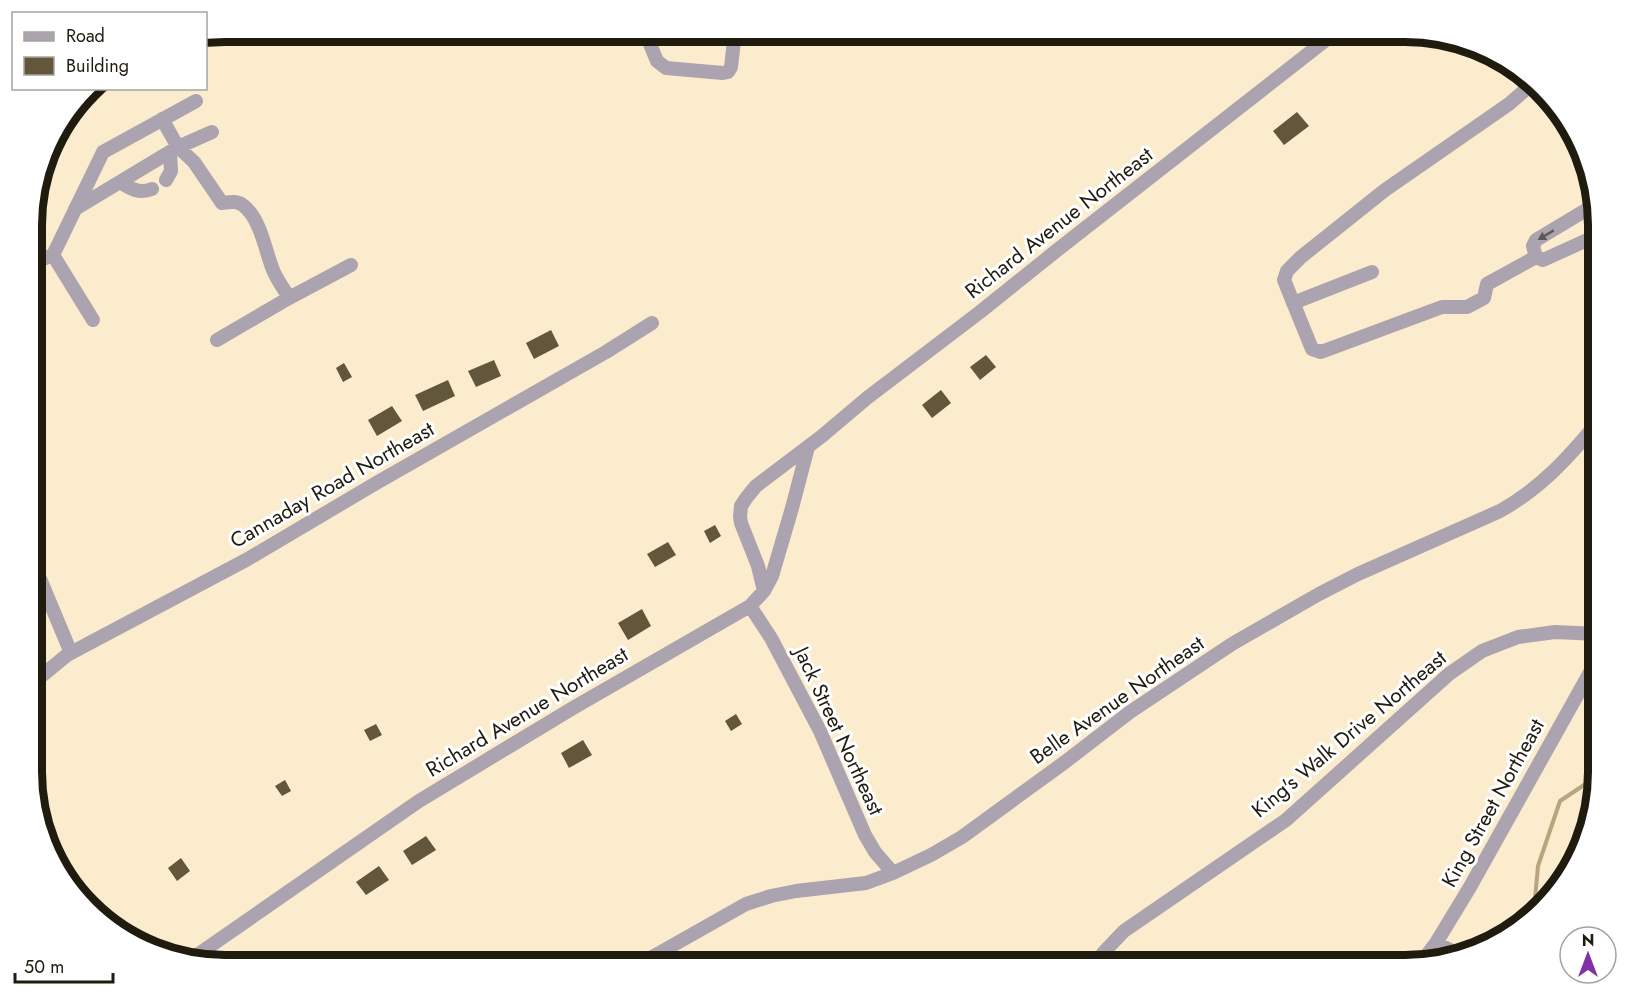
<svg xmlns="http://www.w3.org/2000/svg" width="1630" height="997" font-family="Jost,sans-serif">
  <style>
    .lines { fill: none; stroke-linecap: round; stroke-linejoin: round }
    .stream { stroke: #b6a57d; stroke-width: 4 }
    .building { fill: #62563b }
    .minor { stroke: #aba3b0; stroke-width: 14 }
    .oneway { fill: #5f5857 }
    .labels { text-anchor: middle; stroke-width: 6; stroke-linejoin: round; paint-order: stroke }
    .street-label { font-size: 21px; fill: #201b0f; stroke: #fff }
    .rim { fill: none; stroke: #201b0f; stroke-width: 8 }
  </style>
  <rect width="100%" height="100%" fill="#faeccc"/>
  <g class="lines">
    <path class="stream" d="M1534 910 1538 866 1560 801 1590 781 1594 770 1598 763"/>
  </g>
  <path class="building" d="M1297 112 1309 126 1284 145 1273 131Z
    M551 330 559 346 534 359 526 343Z
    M986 355 996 367 980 380 970 367Z
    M494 360 501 376 476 387 468 371Z
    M344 363 352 377 343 382 336 368Z
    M448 380 455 396 423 411 415 395Z
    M941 390 951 403 932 418 922 405Z
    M392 406 402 421 377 436 368 420Z
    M715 525 721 536 710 543 704 531Z
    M668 542 676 555 655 567 647 554Z
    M642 609 651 626 628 640 618 623Z
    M736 714 742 724 731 731 725 721Z
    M376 724 382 735 370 741 364 730Z
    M583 740 592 755 569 768 561 753Z
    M285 780 291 791 282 796 275 786Z
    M426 836 436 850 412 865 403 851Z
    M181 858 190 871 177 881 168 868Z
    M379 866 389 880 366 895 356 882Z"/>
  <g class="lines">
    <path class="minor" d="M645 32 657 61 666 68 723 73 728 72 731 67 735 32
      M1532 84 1509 104 1385 190 1301 257 1287 271 1284 280 1312 349 1321 352 1442 307H1467L1484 298 1487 284 1536 257
      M162 119 178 147 194 162 222 203C230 202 237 200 244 206 261 220 265 250 273 270 277 280 284 289 289 298L351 265
      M166 180 171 171 170 152
      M120 182C131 189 139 194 152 189
      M1596 204 1536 240 1533 246 1536 257 1543 260 1598 235
      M75 209 178 147 212 132
      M53 255 93 320
      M33 263 53 255 103 152 196 101
      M1293 303 1372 272
      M217 340 289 298
      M33 562 71 653
      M764 591 758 566 741 523 740 517 741 506 747 497 756 486 822 436 867 398 980 312 1056 251 1336 32
      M750 606 771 638 820 731 865 835 875 852 893 873
      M33 683 67 655 246 560 378 482 606 352 652 323
      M1436 943 1456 953
      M190 960 419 801 573 708 750 606 764 591 772 576 792 508 808 447
      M638 965 746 904 771 896 796 891 866 883 893 873 931 855 962 837 1065 762 1130 712 1232 644 1319 594 1358 574 1500 511C1541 488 1568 458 1598 422
      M1094 965 1104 952 1124 931 1286 820 1449 674 1482 651 1518 637 1555 632 1598 634
      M1419 965 1436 943 1470 887 1598 658"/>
  </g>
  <defs><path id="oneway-solid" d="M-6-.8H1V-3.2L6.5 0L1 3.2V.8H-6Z" transform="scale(1.5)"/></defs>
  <use class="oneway" href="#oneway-solid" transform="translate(1546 235) rotate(149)"/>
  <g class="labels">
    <g class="street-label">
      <text transform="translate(1059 223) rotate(-38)" y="7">Richard Avenue Northeast</text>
      <text transform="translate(332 485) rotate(-30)" y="7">Cannaday Road Northeast</text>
      <text transform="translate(1117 700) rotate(-35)" y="7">Belle Avenue Northeast</text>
      <text transform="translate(527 712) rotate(-31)" y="7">Richard Avenue Northeast</text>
      <text transform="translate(839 731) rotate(65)" y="7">Jack Street Northeast</text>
      <text transform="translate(1349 734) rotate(-40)" y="7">King's Walk Drive Northeast</text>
      <text transform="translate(1493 803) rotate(-61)" y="7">King Street Northeast</text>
    </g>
  </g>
  <path d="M0 0H1630V997H0ZM225 42H1405A183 183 0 0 1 1588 225V772A183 183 0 0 1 1405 955H225A183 183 0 0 1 42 772V225A183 183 0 0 1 225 42Z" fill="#fff" fill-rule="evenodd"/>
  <path class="rim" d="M225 42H1405A183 183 0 0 1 1588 225V772A183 183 0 0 1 1405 955H225A183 183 0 0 1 42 772V225A183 183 0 0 1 225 42Z"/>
  <rect x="12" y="12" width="195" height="78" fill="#ffffff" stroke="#a6a49f" stroke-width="1.5"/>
  <rect x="24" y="32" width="30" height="9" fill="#aba3b0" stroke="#a6a49f" stroke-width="1.5"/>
  <text x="66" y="42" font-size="18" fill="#201b0f">Road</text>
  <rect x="24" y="57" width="30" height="18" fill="#62563b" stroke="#a6a49f" stroke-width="1.5"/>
  <text x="66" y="72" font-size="18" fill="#201b0f">Building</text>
  <g transform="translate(1588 955)"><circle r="28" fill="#ffffff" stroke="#a6a49f" stroke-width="1.5"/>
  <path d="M0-4.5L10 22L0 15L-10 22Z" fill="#8032a2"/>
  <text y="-9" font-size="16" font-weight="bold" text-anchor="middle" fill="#201b0f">N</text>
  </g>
  <path d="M15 973v9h98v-9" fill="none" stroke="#201b0f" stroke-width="3"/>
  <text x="24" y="973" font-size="18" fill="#201b0f" stroke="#ffffff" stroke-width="4.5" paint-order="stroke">50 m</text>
</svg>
